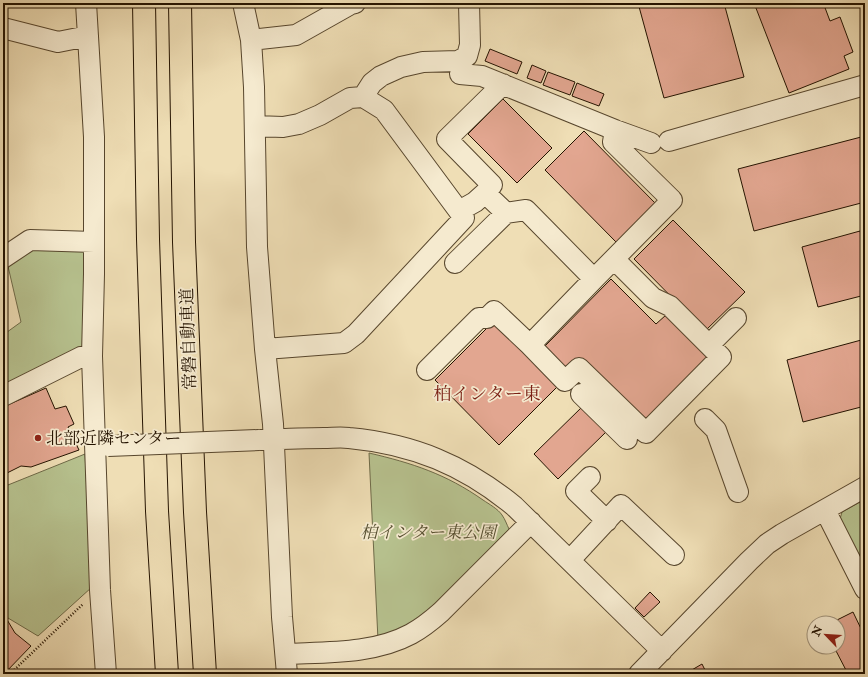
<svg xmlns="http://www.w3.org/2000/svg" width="868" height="677" font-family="'IM FELL Double Pica','Noto Serif JP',serif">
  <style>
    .green { fill: #b7c28f; stroke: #6e6a48 }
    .building { fill: #e2a690; stroke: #241300 }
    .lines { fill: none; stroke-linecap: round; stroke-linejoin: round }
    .minor-casing { stroke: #57462d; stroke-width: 22 }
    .highway-casing { stroke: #241300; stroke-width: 24 }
    .path { stroke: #241300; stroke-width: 2.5; stroke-dasharray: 1 2; stroke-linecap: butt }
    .minor { stroke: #f5eacf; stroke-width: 20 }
    .highway { stroke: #efdeb5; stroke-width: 22 }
    .minor-bridge-casing { stroke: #57462d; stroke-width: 22; stroke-linecap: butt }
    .minor-bridge { stroke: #f5eacf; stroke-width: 20 }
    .poi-dot { fill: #8f2418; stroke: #f5eacf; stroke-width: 1.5 }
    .labels { text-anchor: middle; stroke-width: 3.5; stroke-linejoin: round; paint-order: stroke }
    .street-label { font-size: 17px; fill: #241300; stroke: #f5eacf }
    .poi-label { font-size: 17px; fill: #241300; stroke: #f5eacf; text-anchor: start }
    .park-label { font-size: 17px; font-style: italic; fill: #575032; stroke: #f5eacf }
    .neighbourhood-label { font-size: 18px; fill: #7a1f14; stroke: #f5eacf }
  </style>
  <rect width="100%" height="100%" fill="#efdeb5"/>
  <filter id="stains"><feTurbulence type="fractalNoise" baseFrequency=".005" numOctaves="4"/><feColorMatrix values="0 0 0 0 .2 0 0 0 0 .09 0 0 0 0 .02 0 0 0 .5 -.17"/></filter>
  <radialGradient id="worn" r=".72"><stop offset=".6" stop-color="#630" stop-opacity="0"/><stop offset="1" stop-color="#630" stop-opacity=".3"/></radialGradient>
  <path class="green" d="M32 246 88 249 85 350 3 388V335L21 322 7 262Z
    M369 453C412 463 446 474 483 500 489 504 498 509 502 515 505 519 507 525 509 529L439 602 407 628 378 640Z
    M85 454 92 587 38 636 3 615V487Z
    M865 499V568L840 519 842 512Z"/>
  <path class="building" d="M638 3H724L744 77 664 98Z
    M754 3H830L824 5 830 21 840 17 853 52 844 56 849 69 789 93Z
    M490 49 522 62 517 74 485 61Z
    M532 65 546 71 541 83 527 78Z
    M548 72 575 82 570 95 543 85Z
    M577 83 604 94 599 106 572 96Z
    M503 99 552 148 517 183 468 134Z
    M584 131 655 203 616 242 545 170Z
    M865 136V202L754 231 738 169Z
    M673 220 745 292 705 331 634 259Z
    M860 231 865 249V295L818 307 802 247Z
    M611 279 656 324 666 315 709 357 644 422 580 358 568 370 544 347Z
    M494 321 558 386 499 445 435 380Z
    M865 339V406L803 422 787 360Z
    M46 388 55 409 66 406 74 424 68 427 79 450 31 467 21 466 3 475V421L6 419 3 412V407Z
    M583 406 607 431 558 479 534 454Z
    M650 592 660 602 644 617 635 608Z
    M853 612 865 637V674H848L834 647H838V623H831Z
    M3 613 15 633 31 646 4 674H3Z
    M702 664 707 674H685Z"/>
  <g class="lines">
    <defs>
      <path id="minor" d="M86 3 94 137V274L92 356 100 590 106 674
        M243 3 251 40 254 87 257 247 265 349 273 424 282 617 287 674
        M3 28 58 42 88 36
        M251 40 296 35 351 4 355 3
        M363 97 372 83 381 76 401 67 423 62 458 61 467 56 470 45 469 3
        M255 126 283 127 299 124 320 115 350 98 363 97 384 110 464 218 356 334 344 343 265 349
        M615 130 651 143
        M669 141 865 85
        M485 193 492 185 447 139 503 84
        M459 211 475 202 485 193 506 213 526 210 594 279 672 200 613 142 615 130 482 76 460 74
        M3 258 30 240 94 242
        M455 263 506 213
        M594 279 530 345 565 381 579 368 646 433 721 357 670 306 653 298 614 259
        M709 345 736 318
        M427 370 479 318H487L494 311 530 345
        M581 394 627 439
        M3 396 81 357 92 356
        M705 419 716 430 738 492
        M261 440C282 439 303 438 324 438 332 438 341 437 349 438 413 444 464 465 514 506L662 651
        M590 477 576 491 607 521
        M825 510 865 589
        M570 560 621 505 674 555
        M286 654C327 652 374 654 411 634 422 628 432 620 441 612L531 522
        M639 674 749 561 767 544 782 534 865 487"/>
      <path id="highway" d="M144 3 148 239 157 511 167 674
        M180 3 184 242 195 512 205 674"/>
    </defs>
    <use href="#minor" class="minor-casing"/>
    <use href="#highway" class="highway-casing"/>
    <path class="path" d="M10 674 83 604"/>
    <use href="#minor" class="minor"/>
    <use href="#highway" class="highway"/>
    <defs>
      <path id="minor-bridge" d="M108 446 259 440"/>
    </defs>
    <use href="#minor-bridge" class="minor-bridge-casing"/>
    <use href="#minor-bridge" class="minor-bridge"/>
  </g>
  <circle class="poi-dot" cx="38" cy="438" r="4"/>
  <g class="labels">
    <g class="street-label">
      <text transform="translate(188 339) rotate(-92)" y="6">常磐自動車道</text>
    </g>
    <g class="poi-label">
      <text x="46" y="444">北部近隣センター</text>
    </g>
    <g class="park-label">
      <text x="428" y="538">柏インター東公園</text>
    </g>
    <g class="neighbourhood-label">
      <text x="487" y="400">柏インター東</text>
    </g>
  </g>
  <rect width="868" height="677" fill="none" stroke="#efdeb5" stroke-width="16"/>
  <rect x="4" y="4" width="860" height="669" fill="none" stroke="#241300" stroke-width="2"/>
  <rect x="8" y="8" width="852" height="661" fill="none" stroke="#241300"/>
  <g transform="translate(826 635) rotate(295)"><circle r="19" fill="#f5eacf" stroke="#a1947c"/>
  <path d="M0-3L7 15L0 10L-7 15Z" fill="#8f2418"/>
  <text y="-6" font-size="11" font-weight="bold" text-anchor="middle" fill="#241300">N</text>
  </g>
  <rect width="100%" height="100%" filter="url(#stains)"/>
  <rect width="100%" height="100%" fill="url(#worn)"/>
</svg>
